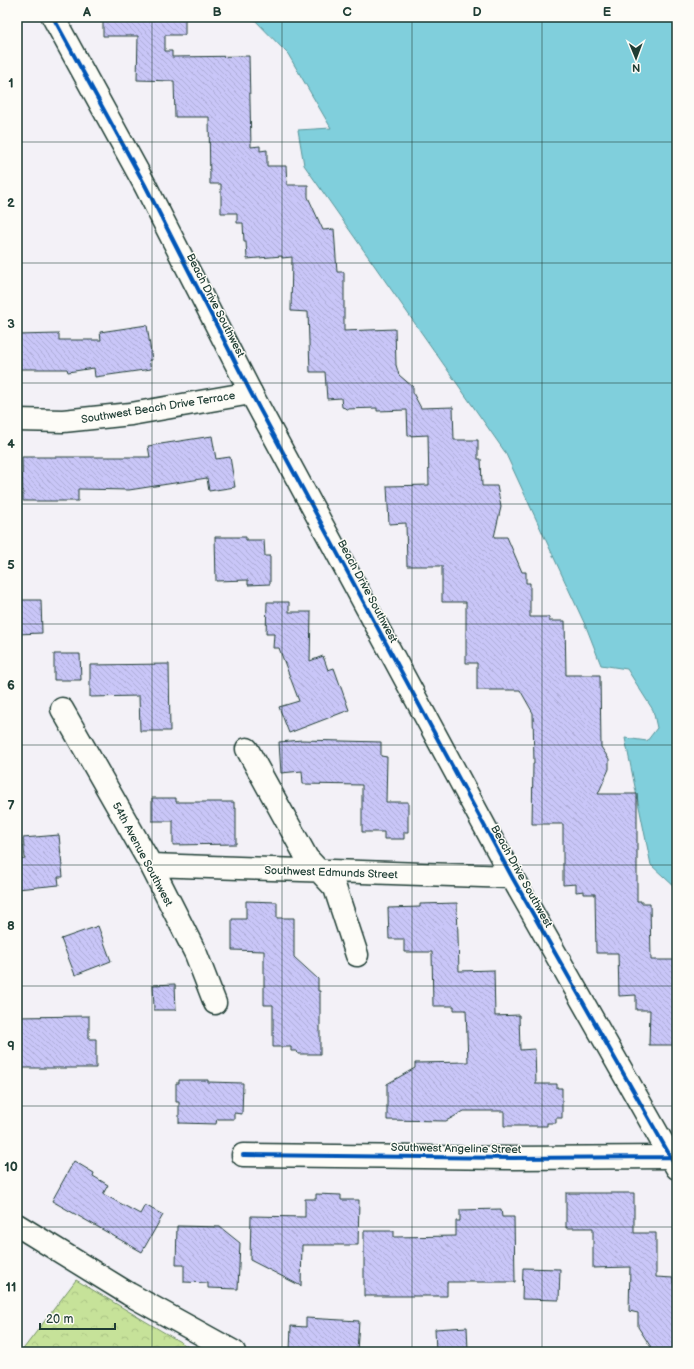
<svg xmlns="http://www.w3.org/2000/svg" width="694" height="1369" font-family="'Balsamiq Sans',sans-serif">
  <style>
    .forest { fill: url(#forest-crowns); stroke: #729066 }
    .water { fill: #80cfdc; stroke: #599599 }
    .building { fill: url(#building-back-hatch); stroke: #1f3d34 }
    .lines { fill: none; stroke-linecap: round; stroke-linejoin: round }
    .street-casing { stroke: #1f3d34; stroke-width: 25 }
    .secondary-casing { stroke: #1f3d34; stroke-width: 25 }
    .street { stroke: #fdfcf7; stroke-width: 22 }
    .secondary { stroke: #fdfcf7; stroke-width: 22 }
    .cycleway-casing { stroke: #fdfcf7; stroke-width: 6 }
    .cycleway { stroke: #0057b8; stroke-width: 4 }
    .grid { fill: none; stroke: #1f3d34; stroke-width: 1; stroke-opacity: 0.55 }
    .labels { text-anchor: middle; stroke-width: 3; stroke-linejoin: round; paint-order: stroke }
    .street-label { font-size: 11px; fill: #1f3d34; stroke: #fdfcf7 }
    .neatline { fill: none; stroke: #1f3d34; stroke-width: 1.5 }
    .grid-label { font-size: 13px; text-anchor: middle; font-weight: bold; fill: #1f3d34 }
  </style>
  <defs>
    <pattern id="forest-crowns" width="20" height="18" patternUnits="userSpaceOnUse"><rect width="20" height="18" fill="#c6e299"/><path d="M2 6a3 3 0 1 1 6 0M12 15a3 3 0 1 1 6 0" fill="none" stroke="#aac384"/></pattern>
    <pattern id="building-back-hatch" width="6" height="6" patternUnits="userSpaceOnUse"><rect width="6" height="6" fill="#c9c6f8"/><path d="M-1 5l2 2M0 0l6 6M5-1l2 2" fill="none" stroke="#acabd5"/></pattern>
  </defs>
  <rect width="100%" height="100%" fill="#f3f1f7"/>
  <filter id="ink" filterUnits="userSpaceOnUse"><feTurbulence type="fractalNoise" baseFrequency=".025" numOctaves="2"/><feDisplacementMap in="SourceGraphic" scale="8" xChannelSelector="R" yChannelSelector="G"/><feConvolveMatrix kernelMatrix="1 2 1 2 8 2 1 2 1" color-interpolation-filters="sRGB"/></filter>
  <g filter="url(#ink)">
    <path class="forest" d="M76 1280 197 1352H21Z"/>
    <path class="water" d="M252 17H677V889L651 865 625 738 647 741 657 728 653 710 627 669 601 665 587 629 505 452 304 165 298 130 331 128 288 54Z"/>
    <path class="building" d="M103 17H185V35H165V51H172V57L249 56 251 147 260 146V151L267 150V166H286L287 185H308V197L323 230 334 229 337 272H344V331L395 329 396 365 399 375 413 387V393L421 408 453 407 454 440H478V459H481L482 486H497L501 507 494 537H507L522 572H526V583H530V617H549V621H565L566 675H600L601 747 609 759V769L598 794H637V901H641V903H650L651 960H677V1045H649L650 1010H636V995L619 996 618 953H596L595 894H584V891L576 892V884L563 885V824H532L533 764H534L533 713 520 690H477V663H466V602H442V566H407L406 523 389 524 387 486 429 485 428 435 408 436 407 410 377 411V408L346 409 345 408 342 407 341 398 327 399 325 372H310L308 312 291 311 292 257 282 258V256L247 259 246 242H244L243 223H237V213H221V184H210L209 117H175L174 81 137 80 138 36H103Z
      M147 325 152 360H149L151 369 95 377 94 368 68 372 67 369H17V335L59 334V340H101L100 332Z
      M212 436 216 459 230 457 235 487 209 491 207 478 129 490 78 489V501H23L22 457H150L148 446Z
      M215 537H246V540H264L265 556H270V584L248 585V580L216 581Z
      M17 600H41L42 633 17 634Z
      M267 602H289V612H311L310 661 323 656 328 670 334 668 349 710 289 733 279 707 299 701 279 648H273L274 634H266Z
      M54 654H80L81 680H54Z
      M169 664 170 731H140L139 696 90 697V665Z
      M302 740 381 742V756L387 757 386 802H408V832H404V839H384V832H362V785L303 784 302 771 281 773 279 742Z
      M152 798H176V802H234V808H236V844L173 845V821H152Z
      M59 835 63 877H58L59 885 17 889V860L25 859 23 838Z
      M246 901 277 902V918H294V957L318 979V991H320V1054H298L297 1051H291V1047H273V1005H264V951L232 950V919H246Z
      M457 903 459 971 494 970 495 1016 519 1015 520 1050 535 1049 536 1084H557V1088H562V1118H556V1123H547V1126H504V1111H464L446 1121 387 1120V1084L415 1068V1063L468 1062 466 1010H454V1006H433L432 952H404V939H389L388 908 420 907V904Z
      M98 926 111 961 75 975 61 939Z
      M175 984 176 1010H154L153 985Z
      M89 1016V1039H96V1068H17V1017Z
      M179 1080H208V1082L243 1083 242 1114 234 1113V1119H217L216 1124 179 1123V1102H176V1083H179Z
      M74 1161 94 1173 93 1176 108 1185 103 1194 140 1214 145 1205 163 1215 142 1252 52 1201Z
      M566 1193H634V1233H656V1277L673 1278V1283H677V1352H654L638 1327V1313L629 1311 630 1267 593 1268V1228H566Z
      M316 1194 341 1195V1200H359L358 1245H302L301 1286 250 1260 251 1216 305 1217V1199H316Z
      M501 1209 502 1217H514L515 1282H447V1296H364V1231H394V1237L456 1236V1221H460V1210Z
      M177 1226 220 1227 240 1243 238 1289 208 1288V1283L184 1282V1265H176Z
      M523 1268 560 1269 559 1300 522 1299Z
      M306 1318 359 1321 357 1352 290 1351 291 1326 306 1327Z
      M467 1327 468 1350 436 1352 435 1329Z"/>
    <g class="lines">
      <defs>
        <path id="street" d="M17 420 63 421 131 414 251 393
          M62 709 151 865 196 954 215 1003
          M247 749 307 858 335 888 357 955
          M151 865 512 877
          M243 1155 511 1158 670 1157"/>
        <path id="secondary" d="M53 17 145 185 251 393 512 877 677 1168
          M17 1225 129 1294 234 1352"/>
      </defs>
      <use href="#street" class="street-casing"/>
      <use href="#secondary" class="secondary-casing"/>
      <use href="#street" class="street"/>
      <use href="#secondary" class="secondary"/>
      <defs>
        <path id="cycleway" d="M53 17 145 185 251 393 512 877 677 1168
          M243 1155 511 1158 670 1157"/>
      </defs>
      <use href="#cycleway" class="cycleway-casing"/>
      <use href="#cycleway" class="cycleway"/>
    </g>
  </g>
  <path class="grid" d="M152 17V1352M282 17V1352M412 17V1352M542 17V1352M17 142H677M17 263H677M17 383H677M17 504H677M17 624H677M17 745H677M17 865H677M17 986H677M17 1106H677M17 1227H677"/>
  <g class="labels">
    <g class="street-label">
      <text transform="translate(216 305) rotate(63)" y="4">Beach Drive Southwest</text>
      <text transform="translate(158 407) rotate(-9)" y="4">Southwest Beach Drive Terrace</text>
      <text transform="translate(368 591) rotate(62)" y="4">Beach Drive Southwest</text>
      <text transform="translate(143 854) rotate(62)" y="4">54th Avenue Southwest</text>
      <text transform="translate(331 872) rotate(2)" y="4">Southwest Edmunds Street</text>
      <text transform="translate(522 876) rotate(61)" y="4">Beach Drive Southwest</text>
      <text transform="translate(456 1148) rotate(1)" y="4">Southwest Angeline Street</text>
    </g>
  </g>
  <rect width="694" height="1369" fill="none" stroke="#fdfcf7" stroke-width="44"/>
  <g transform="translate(636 58) rotate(179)" stroke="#fdfcf7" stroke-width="3" paint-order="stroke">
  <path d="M0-3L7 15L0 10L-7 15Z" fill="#1f3d34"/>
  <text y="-6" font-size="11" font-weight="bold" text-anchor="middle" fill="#1f3d34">N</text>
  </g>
  <path d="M40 1323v6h75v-6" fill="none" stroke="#1f3d34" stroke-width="2"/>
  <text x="46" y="1323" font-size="12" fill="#1f3d34" stroke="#fdfcf7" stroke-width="3" paint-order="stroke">20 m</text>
  <rect x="22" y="22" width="650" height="1325" class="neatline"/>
  <g class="grid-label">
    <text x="87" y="16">A</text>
    <text x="217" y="16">B</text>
    <text x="347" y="16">C</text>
    <text x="477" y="16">D</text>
    <text x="607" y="16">E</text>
    <text x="11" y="87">1</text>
    <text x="11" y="207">2</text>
    <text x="11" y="328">3</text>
    <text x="11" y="448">4</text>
    <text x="11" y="569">5</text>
    <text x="11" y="689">6</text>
    <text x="11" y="810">7</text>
    <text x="11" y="930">8</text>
    <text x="11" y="1050">9</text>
    <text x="11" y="1171">10</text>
    <text x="11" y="1291">11</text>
  </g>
</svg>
